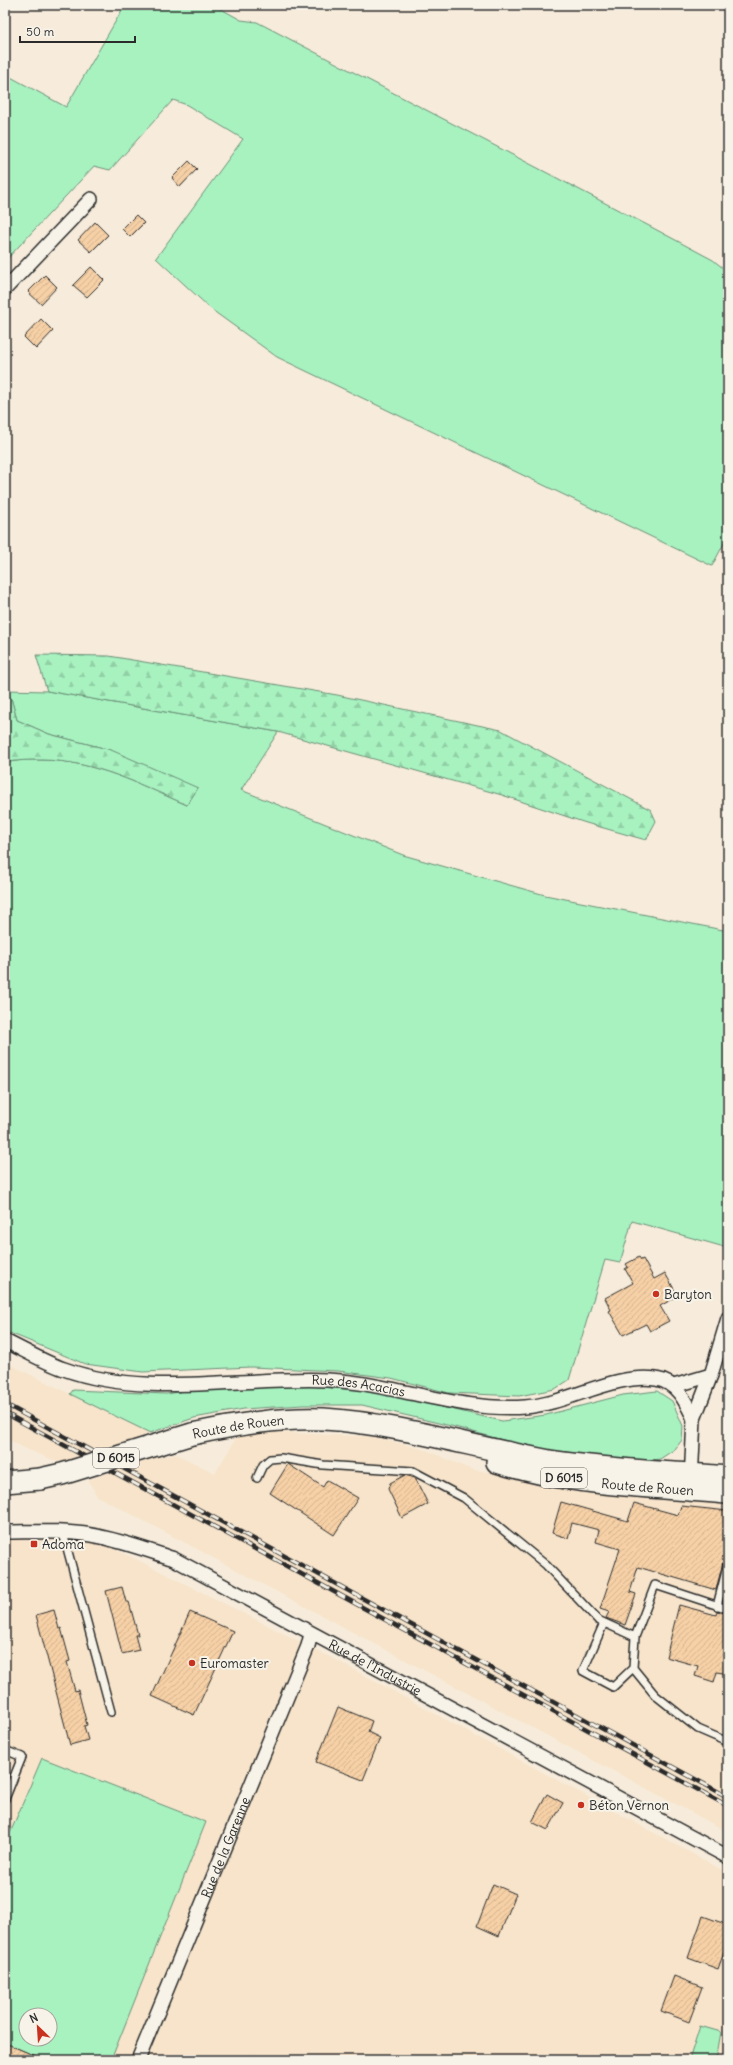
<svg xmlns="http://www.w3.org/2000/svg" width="733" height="2065" font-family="Delius,sans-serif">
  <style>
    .built { fill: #f7e4cb; fill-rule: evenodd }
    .grass { fill: #a8f2c0; stroke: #6a8e76; fill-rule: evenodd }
    .forest { fill: url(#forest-firs); stroke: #6a8e76 }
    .building { fill: url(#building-hatch); stroke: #2b2b2b }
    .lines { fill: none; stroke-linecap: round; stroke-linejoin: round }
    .service-casing { stroke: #2b2b2b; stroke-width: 10 }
    .minor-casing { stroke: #2b2b2b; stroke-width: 16 }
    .primary-casing { stroke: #2b2b2b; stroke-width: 24 }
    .service { stroke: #f7f3e8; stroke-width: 7 }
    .minor { stroke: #f7f3e8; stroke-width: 13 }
    .primary { stroke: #f7f3e8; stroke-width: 21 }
    .rail-casing { stroke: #2b2b2b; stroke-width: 4.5 }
    .rail { stroke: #f7f3e8; stroke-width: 3; stroke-dasharray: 9; stroke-linecap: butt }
    .primary-bridge-casing { stroke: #2b2b2b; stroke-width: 24; stroke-linecap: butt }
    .primary-bridge { stroke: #f7f3e8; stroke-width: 21 }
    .poi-dot { fill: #c8321e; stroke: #f7f3e8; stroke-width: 1.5 }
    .labels { text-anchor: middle; stroke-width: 4; stroke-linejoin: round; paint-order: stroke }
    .shield { fill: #f7f3e8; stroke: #686764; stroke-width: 1 }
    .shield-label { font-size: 12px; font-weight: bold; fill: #2b2b2b }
    .poi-label { font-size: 13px; fill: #2b2b2b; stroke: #f7f3e8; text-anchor: start }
    .street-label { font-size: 13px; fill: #2b2b2b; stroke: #f7f3e8 }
  </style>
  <defs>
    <pattern id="forest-firs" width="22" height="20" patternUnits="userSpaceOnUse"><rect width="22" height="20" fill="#a8f2c0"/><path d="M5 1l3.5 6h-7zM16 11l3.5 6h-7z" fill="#91d0a5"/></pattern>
    <pattern id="building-hatch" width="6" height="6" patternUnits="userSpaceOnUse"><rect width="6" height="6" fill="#f6d0a6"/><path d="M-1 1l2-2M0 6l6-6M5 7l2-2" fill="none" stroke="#d3b38f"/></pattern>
  </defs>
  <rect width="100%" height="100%" fill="#f7ecdb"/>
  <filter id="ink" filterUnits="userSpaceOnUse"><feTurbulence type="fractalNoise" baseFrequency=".025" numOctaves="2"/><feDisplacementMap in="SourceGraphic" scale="8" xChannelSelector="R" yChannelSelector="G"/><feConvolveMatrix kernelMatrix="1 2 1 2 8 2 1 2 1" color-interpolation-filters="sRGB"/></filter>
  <g filter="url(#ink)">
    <path class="built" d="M5 1362 150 1433 135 1440 61 1463 28 1450 5 1438Z
      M269 1432 375 1437 426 1450 470 1469 587 1489 728 1502V1832L97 1496 88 1480 151 1459 176 1454 215 1473 238 1435Z
      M5 1539H60L104 1544 142 1562 340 1662 728 1873V2060H5ZM26 2015H50V2039H26Z"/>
    <path class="grass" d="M125 5H214L241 20 257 22 653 228 713 260 728 272V536L712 566 277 357 212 310 156 258 243 139 187 105 173 100 110 170 94 166 5 261V74L66 107Z
      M5 690 47 691 278 732 241 790 403 855 545 895 728 931V1248L632 1221 620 1263 605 1260 569 1380 555 1389 519 1396 449 1393 391 1378 338 1371 251 1367 143 1372 85 1364 5 1331V763C17 760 29 760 42 760 95 761 139 784 187 805L111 750 49 734 17 720 11 698 5 693Z
      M294 1385 374 1391 502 1421 546 1415 623 1395 657 1391 672 1401 683 1426 682 1440 675 1449 660 1459 644 1461 536 1449 451 1426 362 1405H303L244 1409 194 1418 150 1433 70 1394 73 1390 166 1394 199 1389Z
      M42 1758 206 1822 111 2060H45L5 2043V1845ZM26 2015H50V2039H26Z
      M700 2026 721 2032 716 2060H689Z"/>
    <path class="forest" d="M36 655 109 656 337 695 501 730 651 810 656 821 646 840 586 823 502 795 278 732 47 691Z
      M5 693 11 698 17 720 49 734 111 750 198 788 187 805C139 784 95 761 42 760 29 760 17 760 5 763Z"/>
    <path class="building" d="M189 161 197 169 180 187 172 178Z
      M136 215 144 223 130 237 122 229Z
      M95 222 108 235 91 252 78 240Z
      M91 267 104 280 87 297 73 285Z
      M45 275 57 287 41 304 28 292Z
      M41 319 53 331 36 349 24 337Z
      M639 1257 641 1260 643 1259 654 1279 665 1273 678 1296 660 1306 669 1321 650 1331 646 1324 623 1335 609 1311 611 1310 605 1298 633 1283 625 1269 628 1267 626 1264Z
      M288 1464 323 1487 327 1480 358 1498 334 1535 270 1493Z
      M405 1475 415 1478 428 1504 402 1518 388 1489 390 1483Z
      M561 1502 628 1521 634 1503 678 1515 681 1506 728 1511V1558L723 1562 716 1590 638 1567 630 1592 636 1594 625 1625 606 1618 609 1612 600 1609 620 1549 596 1542 599 1530 572 1523 568 1538 552 1533Z
      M122 1587 126 1602H129L138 1635H135L139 1650 122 1654 106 1591Z
      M679 1605 716 1615 717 1611 728 1614V1674L717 1672 714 1682 695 1676 698 1666 666 1657Z
      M54 1610 59 1629 61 1628 70 1661 67 1662 75 1691 78 1690 87 1725 84 1726 88 1740 70 1745 36 1615Z
      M190 1612 233 1631 194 1715 152 1696Z
      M338 1707 372 1721 368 1732 380 1738 363 1780 316 1762Z
      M547 1794 563 1803 548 1830 532 1822Z
      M493 1884 516 1894 499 1936 477 1926Z
      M703 1916 728 1925V1941L718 1969 688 1958Z
      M674 1976 702 1987 689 2022 661 2011Z
      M5 2043 45 2060H5Z"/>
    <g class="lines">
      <defs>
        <path id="service" d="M257 1478 263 1465 270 1459 281 1458 323 1465 413 1471 464 1498 546 1565 598 1620 635 1637 633 1668 655 1695 698 1729 728 1742
          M63 1533 111 1712
          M717 1606 728 1563
          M604 1623 583 1671 613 1687 633 1668
          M635 1637 655 1585 728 1609
          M5 1750 22 1757 5 1799"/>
        <g id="minor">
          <path d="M5 289 91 199"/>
          <path id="s1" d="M5 1341C24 1350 44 1362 64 1369 147 1399 242 1376 328 1380 395 1383 458 1412 525 1407 568 1404 613 1373 656 1379 677 1382 686 1402 694 1419"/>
          <path d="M674 1386 711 1375"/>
          <path d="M691 1481 694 1419 711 1375 728 1318"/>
          <path id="s2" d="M5 1532C33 1532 63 1530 91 1535 120 1540 147 1550 174 1559L728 1857"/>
          <path id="s3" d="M138 2060 308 1646 311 1634"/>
        </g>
        <g id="primary">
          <path id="s4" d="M192 1434C235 1425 280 1417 324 1419 401 1424 475 1448 550 1461 609 1470 669 1472 728 1477"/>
          <path id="s5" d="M497 1462C571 1486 651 1486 728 1493"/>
          <path d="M5 1482 40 1479"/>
        </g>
      </defs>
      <use href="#service" class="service-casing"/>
      <use href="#minor" class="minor-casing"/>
      <use href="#primary" class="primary-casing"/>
      <use href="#service" class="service"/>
      <use href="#minor" class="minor"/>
      <use href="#primary" class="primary"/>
      <defs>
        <path id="rail" d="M5 1404 728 1797
          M5 1413 728 1806"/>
      </defs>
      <use href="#rail" class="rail-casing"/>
      <use href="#rail" class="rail"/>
      <defs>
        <path id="primary-bridge" d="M40 1479 62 1474 192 1434"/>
      </defs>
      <use href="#primary-bridge" class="primary-bridge-casing"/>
      <use href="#primary-bridge" class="primary-bridge"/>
    </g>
  </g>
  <g class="poi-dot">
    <circle cx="656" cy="1294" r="4"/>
    <rect x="30" y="1540" width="8" height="8" rx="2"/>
    <circle cx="192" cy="1663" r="4"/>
    <circle cx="581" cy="1805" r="4"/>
  </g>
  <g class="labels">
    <g class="shield">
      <rect x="93" y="1448" width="46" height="20" rx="3"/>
      <rect x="541" y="1468" width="46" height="20" rx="3"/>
    </g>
    <g class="shield-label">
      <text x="116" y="1462">D 6015</text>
      <text x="564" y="1482">D 6015</text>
    </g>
    <g class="poi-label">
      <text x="664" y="1299">Baryton</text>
      <text x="42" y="1549">Adoma</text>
      <text x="200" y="1668">Euromaster</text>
      <text x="589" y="1810">Béton Vernon</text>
    </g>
    <g class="street-label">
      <text dy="5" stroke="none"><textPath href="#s1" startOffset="362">Rue des Acacias</textPath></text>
      <text dy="5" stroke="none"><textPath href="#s4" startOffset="47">Route de Rouen</textPath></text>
      <text dy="5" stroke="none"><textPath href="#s5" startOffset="153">Route de Rouen</textPath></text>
      <text dy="5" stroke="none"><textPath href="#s2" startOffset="401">Rue de l'Industrie</textPath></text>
      <text dy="5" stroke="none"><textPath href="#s3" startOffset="230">Rue de la Garenne</textPath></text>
    </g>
  </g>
  <rect width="733" height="2065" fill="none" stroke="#f7f3e8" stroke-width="20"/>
  <rect x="10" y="10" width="713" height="2045" fill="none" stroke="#2b2b2b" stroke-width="1.5" filter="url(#ink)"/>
  <g transform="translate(38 2027) rotate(335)"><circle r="19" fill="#f7f3e8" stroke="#a5a39c"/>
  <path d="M0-3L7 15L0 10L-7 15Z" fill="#c8321e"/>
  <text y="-6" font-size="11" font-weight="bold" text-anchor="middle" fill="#2b2b2b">N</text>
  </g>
  <path d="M20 36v6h115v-6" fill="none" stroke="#2b2b2b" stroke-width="2"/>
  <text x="26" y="36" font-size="12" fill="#2b2b2b" stroke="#f7f3e8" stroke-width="3" paint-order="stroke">50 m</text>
</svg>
